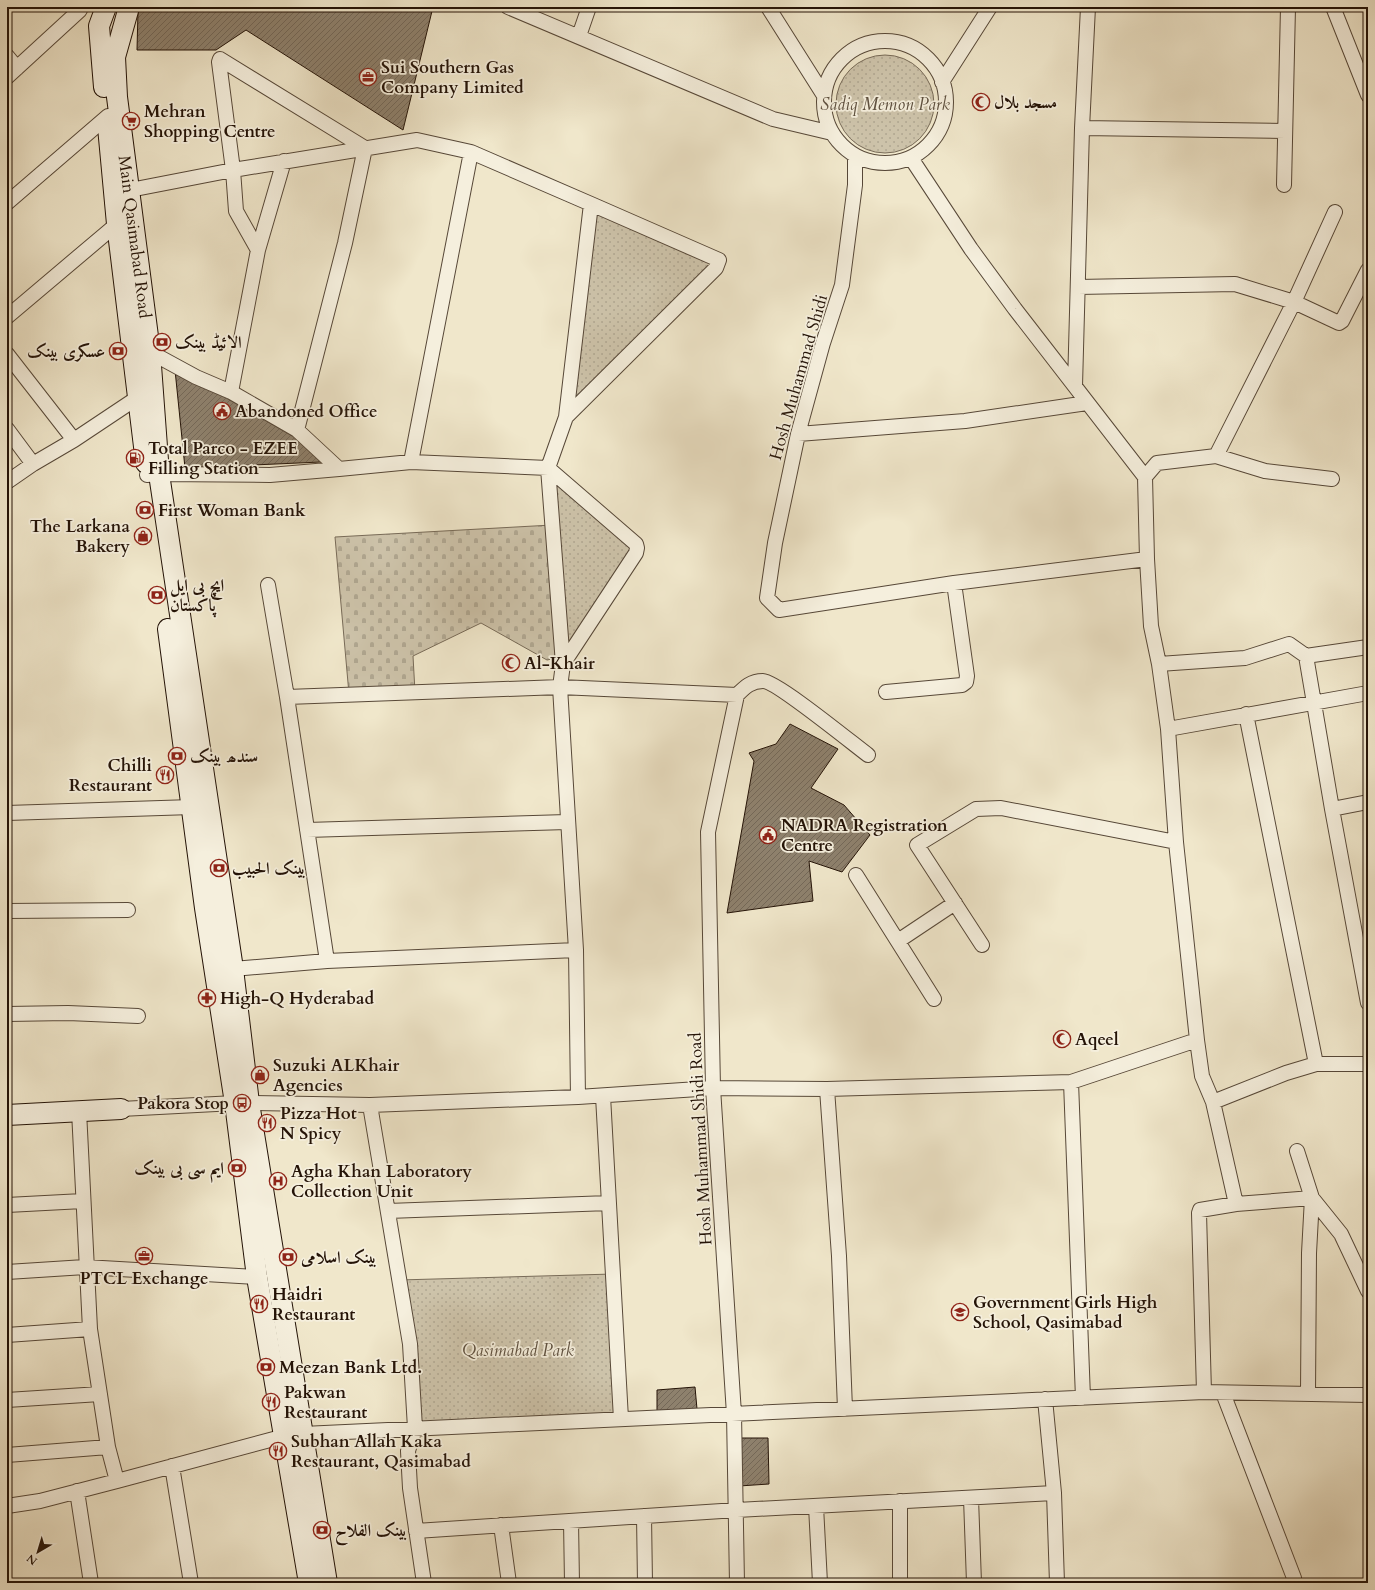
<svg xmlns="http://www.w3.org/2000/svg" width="1375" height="1590" font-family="Cardo,Amiri,serif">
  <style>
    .cemetery { fill: url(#cemetery-stones); stroke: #786b58 }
    .park { fill: url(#park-dots); stroke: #786b58 }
    .building { fill: url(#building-hatch); stroke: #241307 }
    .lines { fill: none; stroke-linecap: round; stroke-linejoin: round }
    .street-casing { stroke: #574838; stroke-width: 16 }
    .secondary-casing { stroke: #241307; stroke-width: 22 }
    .street { stroke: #f5efdd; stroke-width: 14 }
    .secondary { stroke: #f5efdd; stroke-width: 20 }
    .labels { text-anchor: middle; stroke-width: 3.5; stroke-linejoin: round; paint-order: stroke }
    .poi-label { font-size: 17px; font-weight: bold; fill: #241307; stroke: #f5efdd; text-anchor: start }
    .park-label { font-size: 17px; font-style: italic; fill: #5f5140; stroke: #f5efdd }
    .street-label { font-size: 17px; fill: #241307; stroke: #f5efdd }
  </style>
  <defs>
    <pattern id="cemetery-stones" width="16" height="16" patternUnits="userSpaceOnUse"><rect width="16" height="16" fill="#cdc3aa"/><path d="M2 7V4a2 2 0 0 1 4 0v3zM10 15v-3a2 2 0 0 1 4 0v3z" fill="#b0a791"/></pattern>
    <pattern id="park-dots" width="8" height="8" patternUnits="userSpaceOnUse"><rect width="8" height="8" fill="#cdc3aa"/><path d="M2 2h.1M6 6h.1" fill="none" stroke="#b0a791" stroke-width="1.8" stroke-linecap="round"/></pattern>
    <pattern id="building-hatch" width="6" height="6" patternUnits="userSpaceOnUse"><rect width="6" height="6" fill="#8e816d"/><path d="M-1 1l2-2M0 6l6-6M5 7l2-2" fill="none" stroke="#746858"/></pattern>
  </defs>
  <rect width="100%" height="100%" fill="#f0e7cb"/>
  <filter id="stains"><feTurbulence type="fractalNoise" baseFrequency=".005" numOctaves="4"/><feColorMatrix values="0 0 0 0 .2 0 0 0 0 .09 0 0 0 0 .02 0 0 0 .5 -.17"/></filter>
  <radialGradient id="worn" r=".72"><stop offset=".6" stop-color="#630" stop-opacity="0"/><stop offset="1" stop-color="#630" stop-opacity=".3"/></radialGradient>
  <path class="cemetery" d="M552 525 562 657 547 660 481 623 413 656 415 692 349 694 335 537Z"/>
  <path class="park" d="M836 104a49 49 0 1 1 98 0a49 49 0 1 1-98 0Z
    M591 204 719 260 566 417Z
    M548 468 636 544 563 664Z
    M613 1274 621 1419 415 1428 399 1280Z"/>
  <path class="building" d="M140 7H433L403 130 246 30 216 50H137L138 11Z
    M175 370 297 430 321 462 185 468Z
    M790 724 838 749 811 788 844 805 870 835 842 872 809 861 813 901 727 913 754 761 749 753 776 744Z
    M695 1387 697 1409 657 1412V1390Z
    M735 1438H768L769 1484 739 1486Z"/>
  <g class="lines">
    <defs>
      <path id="street" d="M508 7 773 119 832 133
        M768 7 823 94
        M1333 7 1368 95
        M579 36 589 7
        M824 102a61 61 0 1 1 122 0a61 61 0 1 1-122 0Z
        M7 56 17 68
        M7 77 80 10
        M942 82 990 7
        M1082 128 1285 131
        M855 156V185L842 285 823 343 798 434 775 543 767 598 779 610 954 583 1147 559
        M911 158 971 249 1015 309 1145 477 1147 559 1151 626 1159 664 1168 729 1176 842 1197 1040 1202 1076 1213 1102 1236 1204 1200 1210 1199 1213 1204 1392
        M1284 185 1288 7
        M130 190 233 170 417 140 471 152 591 204 566 417 548 468 563 664 560 687 576 950
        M7 203 108 116
        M258 250 284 161
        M1078 287 1235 284 1294 302 1339 323 1342 321 1368 270
        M7 317 117 224
        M150 352 196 377 231 392 258 250 236 211 233 170 219 62 220 59 365 148 345 243 297 430 231 392
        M7 354 74 440 137 398 145 396
        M1075 386 1082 128 1088 7
        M566 417 716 268 719 260 591 204
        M7 429 33 464
        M297 430 339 469 411 462 471 152
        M798 434 965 421 1087 403
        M1216 456 1294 302 1335 212
        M411 462 548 468 636 544 637 548 636 553 563 664
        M147 475 159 474 270 475 339 469
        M1145 477 1157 463 1216 456 1265 471 1332 479
        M7 482 33 464 74 440
        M268 585 287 697
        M1306 656 1368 647
        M1159 664 1245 658 1289 644 1306 656 1332 809 1368 1003
        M886 692 962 685 966 682 967 676 954 583
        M1168 729 1368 693
        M1332 809 1368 802
        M7 813 192 807
        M307 830 567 822
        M856 875 934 999
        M7 911 128 910
        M898 941 955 903
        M982 945 917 845 976 809 1001 808 1176 842
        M233 969 327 961
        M7 1014 68 1013 138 1016
        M1316 1064H1368
        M827 1089 1071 1082
        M603 1096 621 1419
        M578 1097 576 950 327 961 287 697 560 687 737 695C745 687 751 681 763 681 776 681 852 743 868 755
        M1213 1102 1286 1073 1316 1064 1246 714
        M249 1103 370 1105 410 1344 415 1428 408 1451 410 1488 424 1583
        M370 1105 578 1097 713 1088 827 1089 839 1256 845 1409
        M121 1109 235 1103
        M79 1111 90 1329 108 1447 117 1481 285 1436 303 1434 1204 1392 1368 1395
        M1297 1151 1312 1198 1309 1253 1308 1394
        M1236 1204 1312 1198 1341 1234 1368 1291
        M7 1205 83 1201
        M388 1211 609 1203
        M7 1272 85 1267 257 1277
        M7 1335 90 1329
        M1223 1393 1294 1578 1295 1583
        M1083 1398 1071 1082 1197 1040
        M1045 1399 1054 1493 1057 1583
        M7 1400 100 1394
        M7 1455 108 1447
        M172 1466 191 1583
        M77 1491 91 1583
        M971 1498 974 1583
        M900 1501V1583
        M7 1506 40 1501 117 1481
        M816 1506 820 1583
        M644 1516 645 1583
        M571 1521 572 1583
        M501 1525 509 1583
        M416 1531 737 1510 1054 1493
        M737 1583 734 1414 713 1088 708 832 737 695"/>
      <g id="secondary">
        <path id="s1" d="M129 7 115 57 117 97 150 352 159 474 233 969 249 1103 327 1583"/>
        <path d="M104 87 99 26 106 7"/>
        <path d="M108 127 117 224 146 463"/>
        <path d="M168 629 205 908 235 1103 257 1277 309 1583"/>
        <path d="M7 1115 121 1109"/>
      </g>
    </defs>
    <use href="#street" class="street-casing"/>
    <use href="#secondary" class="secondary-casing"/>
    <use href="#street" class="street"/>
    <use href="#secondary" class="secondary"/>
  </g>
  <defs>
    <symbol id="office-ring" viewBox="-11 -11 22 22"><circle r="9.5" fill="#f5efdd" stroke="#8f2418" stroke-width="1.5"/><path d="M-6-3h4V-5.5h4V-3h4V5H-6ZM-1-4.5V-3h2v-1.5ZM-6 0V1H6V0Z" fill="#8f2418"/></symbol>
    <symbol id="mosque-ring" viewBox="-11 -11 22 22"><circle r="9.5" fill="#f5efdd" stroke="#8f2418" stroke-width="1.5"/><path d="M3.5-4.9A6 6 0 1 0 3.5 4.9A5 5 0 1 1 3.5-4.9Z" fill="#8f2418"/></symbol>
    <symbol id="supermarket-ring" viewBox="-11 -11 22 22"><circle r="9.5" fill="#f5efdd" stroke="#8f2418" stroke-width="1.5"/><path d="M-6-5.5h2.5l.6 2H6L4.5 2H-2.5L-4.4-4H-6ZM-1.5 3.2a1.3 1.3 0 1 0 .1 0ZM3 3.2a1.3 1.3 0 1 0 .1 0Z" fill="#8f2418"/></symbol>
    <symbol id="bank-ring" viewBox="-11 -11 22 22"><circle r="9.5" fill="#f5efdd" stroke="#8f2418" stroke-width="1.5"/><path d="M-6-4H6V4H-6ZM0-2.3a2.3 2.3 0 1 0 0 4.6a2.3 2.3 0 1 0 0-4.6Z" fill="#8f2418"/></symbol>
    <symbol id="civic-ring" viewBox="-11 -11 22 22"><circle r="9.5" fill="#f5efdd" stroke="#8f2418" stroke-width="1.5"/><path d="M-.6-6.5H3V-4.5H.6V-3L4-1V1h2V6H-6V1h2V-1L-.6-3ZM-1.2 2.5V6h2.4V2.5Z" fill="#8f2418"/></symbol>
    <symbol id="fuel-ring" viewBox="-11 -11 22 22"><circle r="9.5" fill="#f5efdd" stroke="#8f2418" stroke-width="1.5"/><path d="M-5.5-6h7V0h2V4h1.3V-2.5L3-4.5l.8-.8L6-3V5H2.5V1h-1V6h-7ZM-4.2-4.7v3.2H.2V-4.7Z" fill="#8f2418"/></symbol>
    <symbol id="shop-ring" viewBox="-11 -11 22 22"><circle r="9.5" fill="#f5efdd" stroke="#8f2418" stroke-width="1.5"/><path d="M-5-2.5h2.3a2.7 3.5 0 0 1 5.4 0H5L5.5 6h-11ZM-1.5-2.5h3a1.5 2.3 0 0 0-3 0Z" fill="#8f2418"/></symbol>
    <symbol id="restaurant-ring" viewBox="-11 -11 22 22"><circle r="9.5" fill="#f5efdd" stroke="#8f2418" stroke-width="1.5"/><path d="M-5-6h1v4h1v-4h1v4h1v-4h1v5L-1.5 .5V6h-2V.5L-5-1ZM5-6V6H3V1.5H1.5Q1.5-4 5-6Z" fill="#8f2418"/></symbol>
    <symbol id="pharmacy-ring" viewBox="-11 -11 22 22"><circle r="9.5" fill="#f5efdd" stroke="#8f2418" stroke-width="1.5"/><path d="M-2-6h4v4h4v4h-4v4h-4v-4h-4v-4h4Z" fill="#8f2418"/></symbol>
    <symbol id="bus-ring" viewBox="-11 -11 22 22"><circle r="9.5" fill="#f5efdd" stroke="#8f2418" stroke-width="1.5"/><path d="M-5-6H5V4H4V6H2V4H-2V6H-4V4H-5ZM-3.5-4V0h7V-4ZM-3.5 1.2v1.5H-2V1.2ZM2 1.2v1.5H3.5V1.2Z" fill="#8f2418"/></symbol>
    <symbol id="hospital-ring" viewBox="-11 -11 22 22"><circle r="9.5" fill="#f5efdd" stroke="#8f2418" stroke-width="1.5"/><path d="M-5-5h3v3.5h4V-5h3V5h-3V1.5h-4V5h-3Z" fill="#8f2418"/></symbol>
    <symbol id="school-ring" viewBox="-11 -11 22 22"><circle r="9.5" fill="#f5efdd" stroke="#8f2418" stroke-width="1.5"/><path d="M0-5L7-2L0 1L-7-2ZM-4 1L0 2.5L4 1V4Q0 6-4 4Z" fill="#8f2418"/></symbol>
  </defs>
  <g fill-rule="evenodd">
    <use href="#office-ring" x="358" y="67" width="20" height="20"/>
    <use href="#mosque-ring" x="971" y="92" width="20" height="20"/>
    <use href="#supermarket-ring" x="121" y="111" width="20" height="20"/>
    <use href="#bank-ring" x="152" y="332" width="20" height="20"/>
    <use href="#bank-ring" x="108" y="341" width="20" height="20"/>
    <use href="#civic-ring" x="212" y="401" width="20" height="20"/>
    <use href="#fuel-ring" x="125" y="448" width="20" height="20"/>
    <use href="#bank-ring" x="135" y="500" width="20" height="20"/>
    <use href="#shop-ring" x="133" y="526" width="20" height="20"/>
    <use href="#bank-ring" x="147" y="585" width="20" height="20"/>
    <use href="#mosque-ring" x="501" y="653" width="20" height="20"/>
    <use href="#bank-ring" x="167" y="746" width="20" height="20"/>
    <use href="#restaurant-ring" x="155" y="765" width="20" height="20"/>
    <use href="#civic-ring" x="758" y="825" width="20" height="20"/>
    <use href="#bank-ring" x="209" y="858" width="20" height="20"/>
    <use href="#pharmacy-ring" x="197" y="988" width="20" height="20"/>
    <use href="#mosque-ring" x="1052" y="1029" width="20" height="20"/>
    <use href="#shop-ring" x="250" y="1065" width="20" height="20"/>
    <use href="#bus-ring" x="232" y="1093" width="20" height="20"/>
    <use href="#restaurant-ring" x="257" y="1113" width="20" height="20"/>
    <use href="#bank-ring" x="227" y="1158" width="20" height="20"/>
    <use href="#hospital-ring" x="268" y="1171" width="20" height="20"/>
    <use href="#office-ring" x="134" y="1246" width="20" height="20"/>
    <use href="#bank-ring" x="278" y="1247" width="20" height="20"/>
    <use href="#restaurant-ring" x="249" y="1294" width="20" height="20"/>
    <use href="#school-ring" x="950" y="1302" width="20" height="20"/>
    <use href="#bank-ring" x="256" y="1357" width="20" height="20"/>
    <use href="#restaurant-ring" x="261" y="1392" width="20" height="20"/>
    <use href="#restaurant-ring" x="268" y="1441" width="20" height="20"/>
    <use href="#bank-ring" x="312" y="1520" width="20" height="20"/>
  </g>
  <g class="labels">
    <g class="poi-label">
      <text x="381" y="73">Sui Southern Gas<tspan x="381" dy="20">Company Limited</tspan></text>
      <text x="994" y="108">مسجد بلال</text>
      <text x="144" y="117">Mehran<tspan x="144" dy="20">Shopping Centre</tspan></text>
      <text x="175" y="348">الائیڈ بینک</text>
      <text x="105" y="357" text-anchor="end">عسکری بینک</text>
      <text x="235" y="417">Abandoned Office</text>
      <text x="148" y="454">Total Parco - EZEE<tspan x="148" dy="20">Filling Station</tspan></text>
      <text x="158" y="516">First Woman Bank</text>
      <text x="130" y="532" text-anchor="end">The Larkana<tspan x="130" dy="20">Bakery</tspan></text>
      <text x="170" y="591">ایچ بی ایل<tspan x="170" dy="20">پاکستان</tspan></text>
      <text x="524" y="669">Al-Khair</text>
      <text x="190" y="762">سندھ بینک</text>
      <text x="152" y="771" text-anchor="end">Chilli<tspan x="152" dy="20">Restaurant</tspan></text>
      <text x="781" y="831">NADRA Registration<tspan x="781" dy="20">Centre</tspan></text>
      <text x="232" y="874">بينک الحبيب</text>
      <text x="220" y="1004">High-Q Hyderabad</text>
      <text x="1075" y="1045">Aqeel</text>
      <text x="273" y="1071">Suzuki ALKhair<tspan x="273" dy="20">Agencies</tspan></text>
      <text x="229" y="1109" text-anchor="end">Pakora Stop</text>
      <text x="280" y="1119">Pizza Hot<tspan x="280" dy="20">N Spicy</tspan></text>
      <text x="224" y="1174" text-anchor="end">ایم سی بی بینک</text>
      <text x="291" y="1177">Agha Khan Laboratory<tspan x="291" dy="20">Collection Unit</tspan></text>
      <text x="301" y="1263">بینک اسلامی</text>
      <text x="144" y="1284" text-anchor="middle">PTCL Exchange</text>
      <text x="272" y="1300">Haidri<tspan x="272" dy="20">Restaurant</tspan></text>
      <text x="973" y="1308">Government Girls High<tspan x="973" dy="20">School, Qasimabad</tspan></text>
      <text x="279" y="1373">Meezan Bank Ltd.</text>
      <text x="284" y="1398">Pakwan<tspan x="284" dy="20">Restaurant</tspan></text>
      <text x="291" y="1447">Subhan Allah Kaka<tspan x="291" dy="20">Restaurant, Qasimabad</tspan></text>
      <text x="335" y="1536">بینک الفلاح</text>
    </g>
    <g class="park-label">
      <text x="885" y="110">Sadiq Memon Park</text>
      <text x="518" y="1356">Qasimabad Park</text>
    </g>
    <g class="street-label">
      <text dy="6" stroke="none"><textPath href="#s1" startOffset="233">Main Qasimabad Road</textPath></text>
      <text transform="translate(798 377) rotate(-74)" y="6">Hosh Muhammad Shidi</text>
      <text transform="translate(700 1139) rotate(-93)" y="6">Hosh Muhammad Shidi Road</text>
    </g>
  </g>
  <rect width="1375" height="1590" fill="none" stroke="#f0e7cb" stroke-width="24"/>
  <rect x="8" y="8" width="1359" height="1574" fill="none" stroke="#241307" stroke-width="2"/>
  <rect x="12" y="12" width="1351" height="1566" fill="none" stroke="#241307"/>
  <g transform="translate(38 1552) rotate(218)" stroke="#f5efdd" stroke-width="3" paint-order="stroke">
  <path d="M0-3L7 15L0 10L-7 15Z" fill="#241307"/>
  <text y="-6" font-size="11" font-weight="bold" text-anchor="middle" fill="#241307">N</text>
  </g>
  <rect width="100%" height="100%" filter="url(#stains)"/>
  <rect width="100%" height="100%" fill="url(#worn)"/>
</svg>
